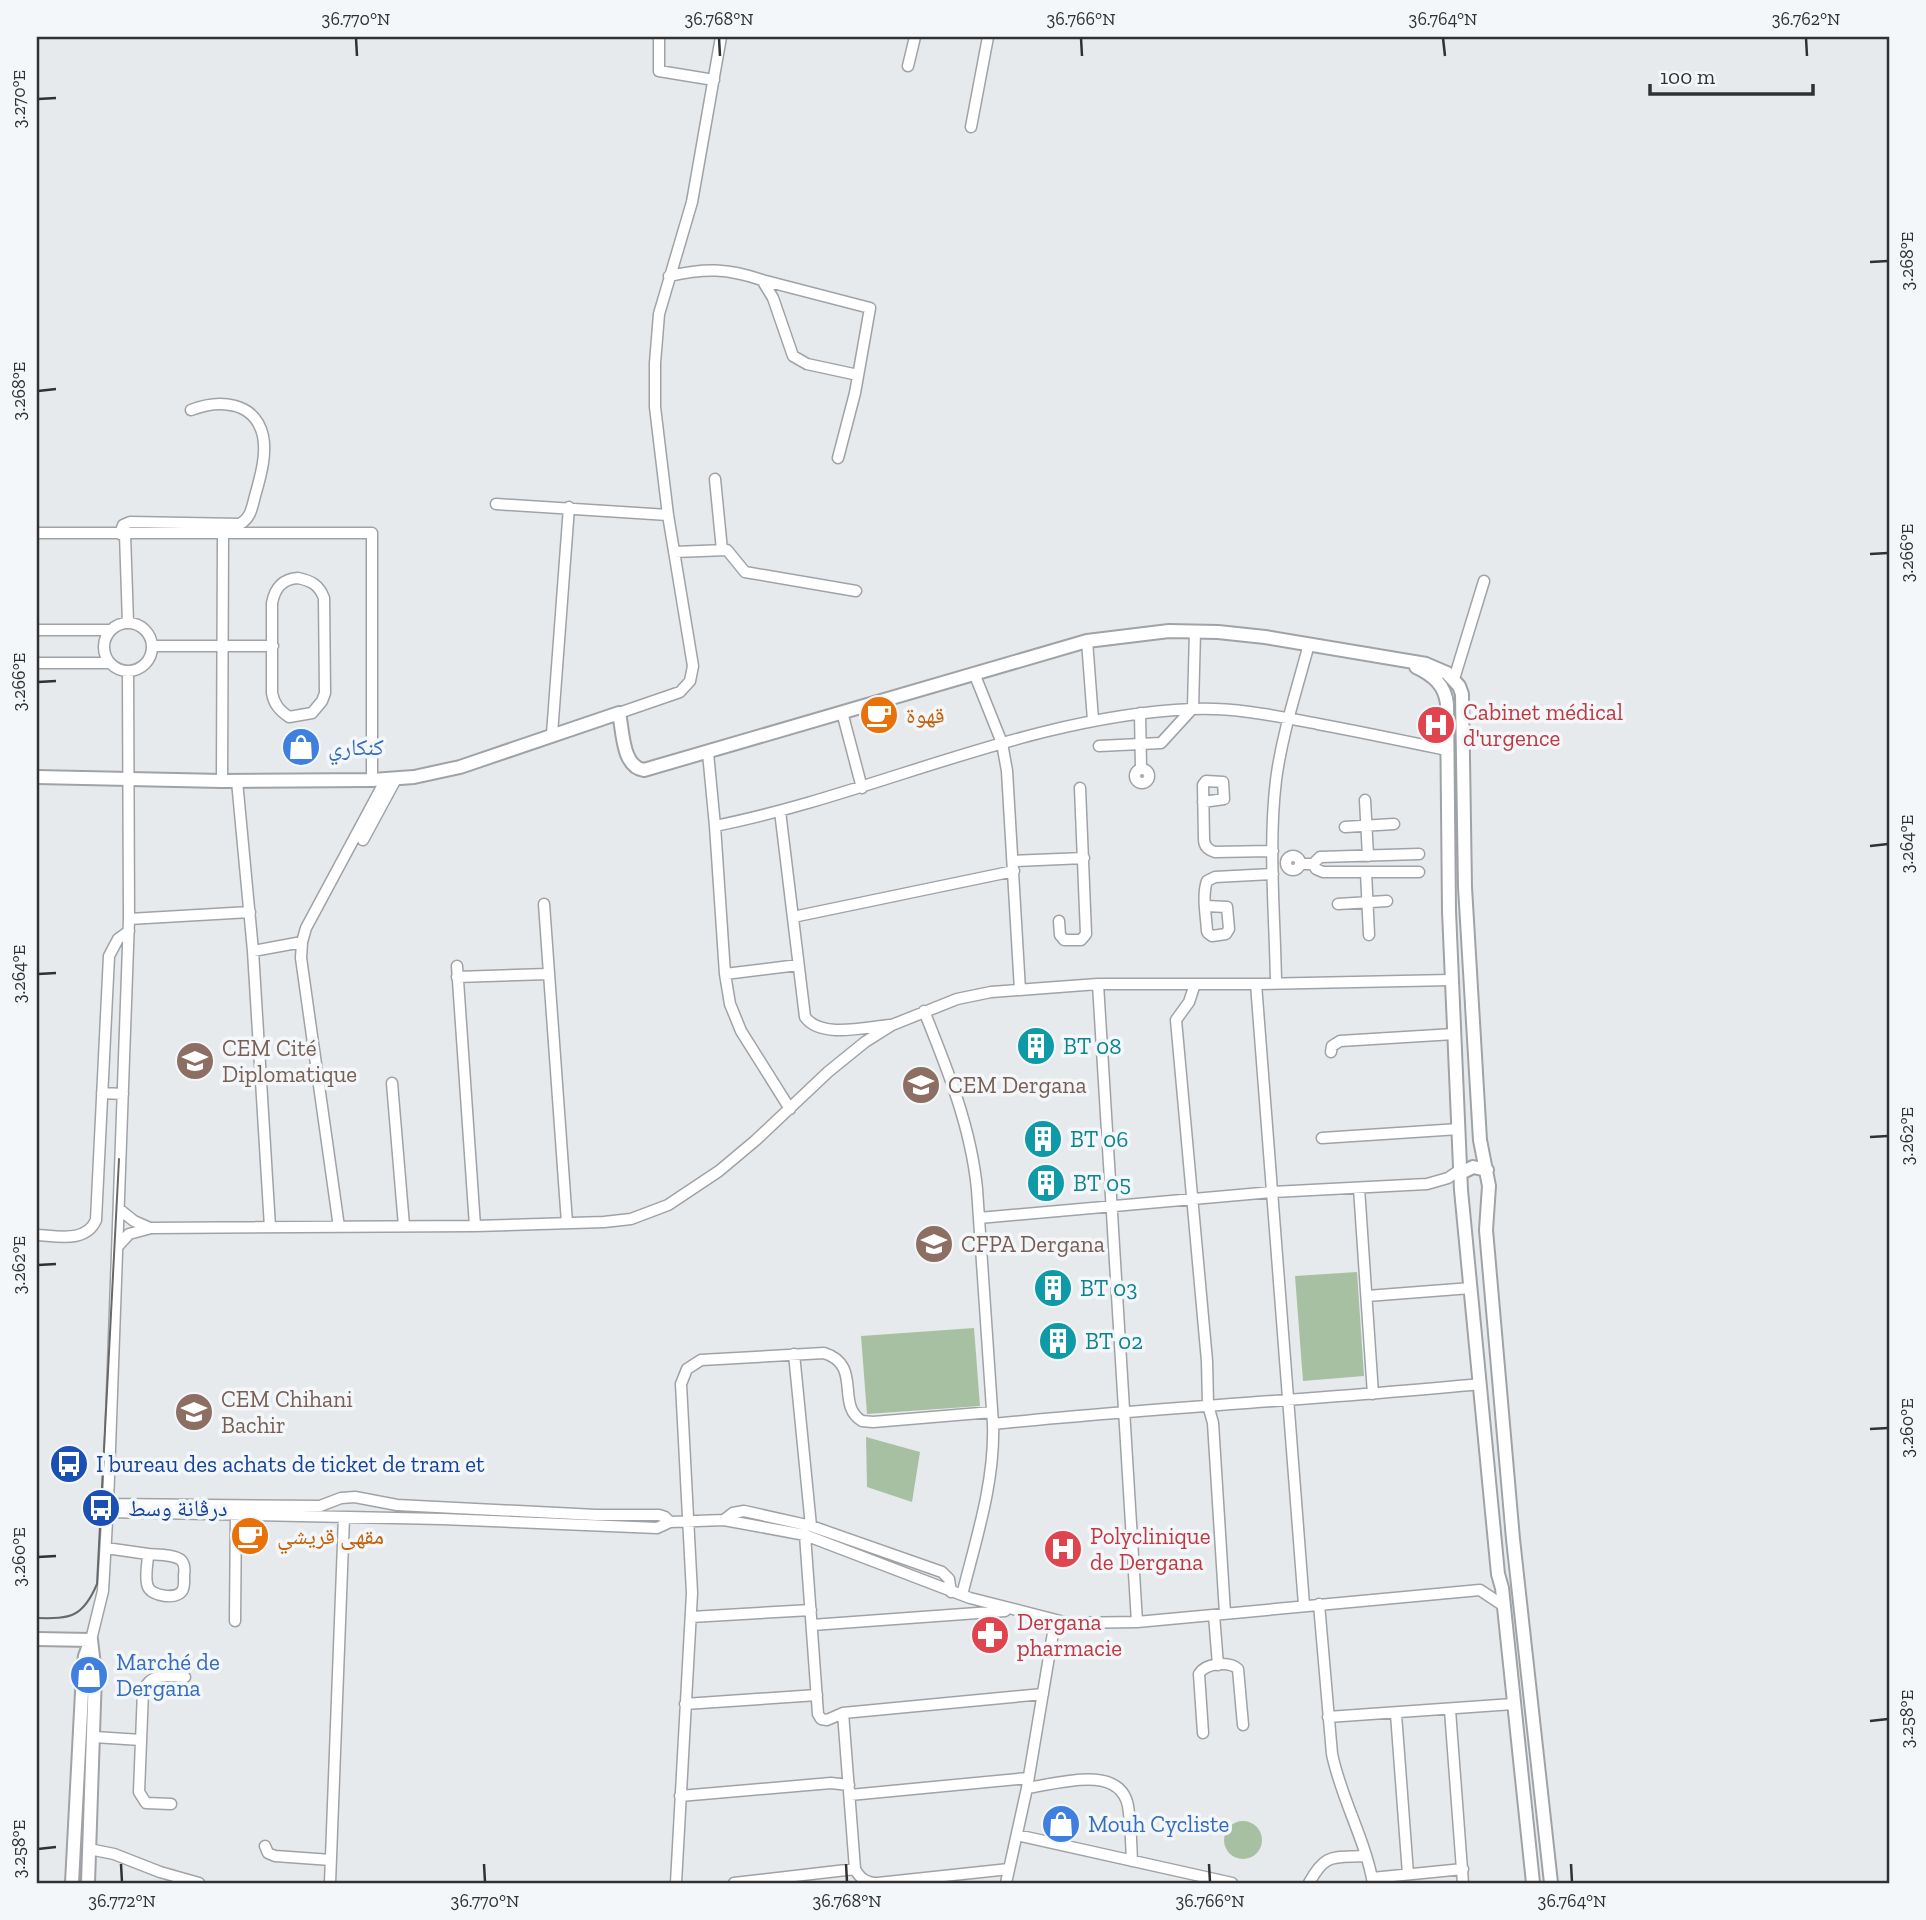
<svg xmlns="http://www.w3.org/2000/svg" width="1926" height="1920" font-family="'Zilla Slab','Noto Naskh Arabic',serif">
  <style>
    .green { fill: #a8c0a2 }
    .lines { fill: none; stroke-linecap: round; stroke-linejoin: round }
    .minor-casing { stroke: #a0a3a6; stroke-width: 13 }
    .tertiary-casing { stroke: #a0a3a6; stroke-width: 16 }
    .minor { stroke: #fff; stroke-width: 10 }
    .tertiary { stroke: #fff; stroke-width: 12 }
    .tram { stroke: #67686a; stroke-width: 2 }
    .ticks { fill: none; stroke: #303132; stroke-width: 2.5 }
    .labels { text-anchor: middle; stroke-width: 7; stroke-linejoin: round; paint-order: stroke }
    .health-label { font-size: 23px; fill: #be3a42; stroke: #f4f7fa; text-anchor: start }
    .food-label { font-size: 23px; fill: #c56008; stroke: #f4f7fa; text-anchor: start }
    .shop-label { font-size: 23px; fill: #366cbe; stroke: #f4f7fa; text-anchor: start }
    .culture-label { font-size: 23px; fill: #0d838f; stroke: #f4f7fa; text-anchor: start }
    .education-label { font-size: 23px; fill: #785e54; stroke: #f4f7fa; text-anchor: start }
    .transit-label { font-size: 23px; fill: #164399; stroke: #f4f7fa; text-anchor: start }
    .neatline { fill: none; stroke: #303132; stroke-width: 2.5 }
    .ticks-label { font-size: 18px; text-anchor: middle; fill: #303132 }
  </style>
  <rect width="100%" height="100%" fill="#e7eaed"/>
  <path class="green" d="M1357 1272 1364 1376 1303 1381 1295 1276Z
    M974 1328 980 1406 867 1414 861 1336Z
    M866 1437 920 1452 912 1502 867 1487Z
    M1224 1840a19 19 0 1 1 38 0a19 19 0 1 1-38 0Z"/>
  <g class="lines">
    <defs>
      <path id="minor" d="M659 37V71L714 80
        M908 66 915 37
        M971 127 988 37
        M669 276C705 268 727 268 762 280L773 298 793 356 807 364 858 375
        M762 280 870 308 855 393 838 458
        M715 479 722 550
        M496 504 668 515
        M37 533H372V780
        M120 534 123 525 130 522 240 524C251 518 252 507 255 496 260 478 267 455 263 436 255 401 219 399 191 410
        M125 534 128 623
        M674 552 727 550 745 572 856 591
        M298 578C312 581 319 585 324 598L325 693 322 701 312 713 289 717C279 710 274 704 272 693V603C275 588 282 579 298 578Z
        M104 647a24 24 0 1 1 48 0a24 24 0 1 1-48 0Z
        M37 630H111
        M1087 641 1093 720
        M153 646H273
        M37 663H110
        M974 673 1002 743 1007 771 1020 990
        M1454 679 1484 581
        M842 712 862 788
        M619 713 680 692 690 681 693 666 668 515 655 407V363L659 314 692 202 721 37
        M1140 713 1141 768
        M552 734 569 507
        M1099 746 1161 743 1193 708 1195 631
        M708 753 715 826 725 974 730 1004 741 1031 790 1109
        M1135 776a7 7 0 1 1 14 0a7 7 0 1 1-14 0Z
        M222 781 223 534
        M237 781 253 951 270 1227
        M1365 800 1368 856
        M1203 802 1224 799 1223 782 1206 781 1203 785 1204 839C1204 846 1208 850 1215 852L1273 851
        M780 811 805 1017C821 1039 866 1027 890 1025
        M715 826C875 794 1027 716 1192 709 1235 707 1276 716 1318 724 1361 732 1404 741 1447 750
        M1345 827 1394 824
        M363 840 396 779
        M1286 863a7 7 0 1 1 14 0a7 7 0 1 1-14 0Z
        M1013 861 1084 858
        M1300 864H1313L1320 857 1419 854
        M1313 864 1316 869 1323 872H1419
        M1366 872 1369 935
        M544 904 567 1223
        M1338 904 1387 901
        M1206 906 1227 907 1229 929 1226 934 1212 936 1208 933 1207 931C1206 915 1202 895 1207 881L1215 877 1273 874
        M793 917 1014 871
        M129 919 250 912
        M1059 921 1060 935 1064 940H1081L1086 934 1080 788
        M253 951 302 942
        M457 966 475 1226
        M725 974 798 965
        M457 977 548 974
        M1276 983C1275 916 1268 847 1276 780 1282 734 1297 689 1309 644
        M1098 984 1137 1622
        M1195 984 1189 1002 1176 1020 1207 1361 1208 1405 1213 1423 1225 1613
        M1256 984 1304 1605
        M924 1011C947 1068 971 1127 977 1189L993 1424C995 1482 976 1539 962 1595
        M1331 1052 1332 1046 1340 1041 1454 1034
        M392 1083 404 1226
        M102 1093 123 1094
        M1322 1138 1459 1129
        M1359 1188 1373 1394
        M119 1209 134 1221 150 1228
        M979 1218 1273 1192 1427 1184 1448 1178 1461 1169
        M339 1227 301 958 302 942 306 928 386 779
        M37 1235C58 1236 86 1243 96 1220L109 956 118 939 129 931
        M118 1246 129 1234 151 1228 475 1226 604 1222 631 1219 668 1205 719 1171 756 1140 828 1072 865 1042 892 1025 957 999 991 992 1098 984H1256L1451 980
        M1367 1296 1471 1288
        M794 1354 811 1526
        M993 1424C1155 1407 1318 1400 1480 1384
        M108 1504 320 1506 341 1498 355 1497 397 1505 596 1515H659L665 1517 670 1522
        M108 1512 442 1519 657 1528 670 1522 724 1520 805 1535 970 1598 1068 1623 1137 1622 1480 1590 1504 1606
        M724 1520 733 1513 744 1511 811 1526 942 1572 949 1579 951 1592
        M805 1535 818 1714 821 1719 827 1720 843 1713 1043 1694
        M106 1548 148 1554
        M148 1554C157 1555 173 1554 181 1560 185 1564 185 1569 184 1575 184 1580 185 1587 182 1591 176 1600 152 1596 148 1587 144 1578 148 1563 148 1554Z
        M1319 1604 1332 1754C1341 1798 1365 1839 1373 1883
        M1214 1615 1218 1665
        M691 1617 811 1610
        M235 1621 236 1510
        M812 1625 1005 1611
        M91 1640 103 1591 108 1504 129 919 128 671
        M685 1704 817 1695
        M1450 1710 1463 1883
        M843 1713 855 1869C860 1879 867 1883 878 1883L1009 1869
        M1396 1714 1408 1874
        M1328 1717 1513 1704
        M1203 1733 1199 1674C1205 1663 1229 1661 1238 1669L1243 1725
        M94 1737 141 1740
        M1027 1788C1056 1784 1120 1763 1128 1806 1131 1824 1131 1843 1132 1861
        M850 1795 1028 1778
        M680 1796 831 1783 849 1785
        M171 1804 146 1803 139 1792 143 1691C151 1672 168 1676 185 1677
        M1017 1835 1232 1883
        M265 1846 268 1853 275 1856 331 1860
        M89 1849 114 1854 160 1872 199 1883
        M1372 1878 1463 1869
        M330 1883 344 1517
        M676 1883 692 1593 681 1384 687 1369 701 1360 824 1353C863 1365 835 1405 862 1421L873 1422 992 1412
        M734 1883 855 1869
        M1006 1883 1027 1788 1055 1621
        M1309 1883C1326 1852 1333 1858 1366 1856"/>
      <path id="tertiary" d="M1416 667C1433 675 1445 685 1447 704L1449 911 1461 1190 1498 1574 1502 1588 1533 1883
        M37 777 222 781 372 780 414 777 460 767 619 713C623 731 622 767 644 770L1087 641 1169 631 1218 632 1265 637 1426 664 1447 673 1459 686 1462 694 1465 887 1480 1140 1489 1186 1486 1230 1513 1539 1551 1883
        M1461 1173 1473 1167 1487 1170
        M37 1639 91 1640
        M72 1883 83 1673 85 1656 91 1640
        M88 1883 95 1674 91 1640"/>
    </defs>
    <use href="#minor" class="minor-casing"/>
    <use href="#tertiary" class="tertiary-casing"/>
    <use href="#minor" class="minor"/>
    <use href="#tertiary" class="tertiary"/>
    <path class="tram" d="M37 1618C71 1619 83 1617 97 1584L119 1159"/>
  </g>
  <path class="ticks" d="M356 38 357 56M719 38 720 56M1081 38 1082 56M1443 38 1445 56M1806 38 1807 56M38 99 56 98M1870 262 1888 261M38 391 56 389M1870 554 1888 553M38 682 56 681M1870 846 1888 844M38 974 56 973M1870 1137 1888 1136M38 1265 56 1264M1870 1429 1888 1428M38 1557 56 1556M1870 1721 1888 1719M38 1849 56 1847M121 1864 122 1882M484 1864 485 1882M846 1864 847 1882M1209 1864 1210 1882M1571 1864 1572 1882"/>
  <defs>
    <symbol id="cafe-disc" viewBox="-11 -11 22 22"><circle r="9.5" fill="#e8710a" stroke="#f4f7fa"/><path d="M-5.5-4.5H6V0H3Q3 3.5 0 3.5H-2.5Q-5.5 3.5-5.5 0ZM3-3.2v2h1.7v-2ZM-6 4.5H4V6H-6Z" fill="#fff"/></symbol>
    <symbol id="hospital-disc" viewBox="-11 -11 22 22"><circle r="9.5" fill="#e0444e" stroke="#f4f7fa"/><path d="M-5-5h3v3.5h4V-5h3V5h-3V1.5h-4V5h-3Z" fill="#fff"/></symbol>
    <symbol id="shop-disc" viewBox="-11 -11 22 22"><circle r="9.5" fill="#3f7fe0" stroke="#f4f7fa"/><path d="M-5-2.5h2.3a2.7 3.5 0 0 1 5.4 0H5L5.5 6h-11ZM-1.5-2.5h3a1.5 2.3 0 0 0-3 0Z" fill="#fff"/></symbol>
    <symbol id="building-disc" viewBox="-11 -11 22 22"><circle r="9.5" fill="#0f9aa8" stroke="#f4f7fa"/><path d="M-4-6H4V6H1V3H-1V6H-4ZM-2.5-4.3h1.7v1.8h-1.7ZM.8-4.3h1.7v1.8H.8ZM-2.5-1h1.7V.8h-1.7ZM.8-1h1.7V.8H.8Z" fill="#fff"/></symbol>
    <symbol id="school-disc" viewBox="-11 -11 22 22"><circle r="9.5" fill="#8d6e63" stroke="#f4f7fa"/><path d="M0-5L7-2L0 1L-7-2ZM-4 1L0 2.5L4 1V4Q0 6-4 4Z" fill="#fff"/></symbol>
    <symbol id="university-disc" viewBox="-11 -11 22 22"><circle r="9.5" fill="#8d6e63" stroke="#f4f7fa"/><path d="M0-5L7-2L0 1L-7-2ZM-4 1L0 2.5L4 1V4Q0 6-4 4Z" fill="#fff"/></symbol>
    <symbol id="bus-disc" viewBox="-11 -11 22 22"><circle r="9.5" fill="#1a4fb4" stroke="#f4f7fa"/><path d="M-5-6H5V4H4V6H2V4H-2V6H-4V4H-5ZM-3.5-4V0h7V-4ZM-3.5 1.2v1.5H-2V1.2ZM2 1.2v1.5H3.5V1.2Z" fill="#fff"/></symbol>
    <symbol id="pharmacy-disc" viewBox="-11 -11 22 22"><circle r="9.5" fill="#e0444e" stroke="#f4f7fa"/><path d="M-2-6h4v4h4v4h-4v4h-4v-4h-4v-4h4Z" fill="#fff"/></symbol>
  </defs>
  <g fill-rule="evenodd">
    <use href="#cafe-disc" x="857" y="693" width="44" height="44"/>
    <use href="#hospital-disc" x="1414" y="703" width="44" height="44"/>
    <use href="#shop-disc" x="279" y="725" width="44" height="44"/>
    <use href="#building-disc" x="1014" y="1024" width="44" height="44"/>
    <use href="#school-disc" x="173" y="1039" width="44" height="44"/>
    <use href="#school-disc" x="899" y="1063" width="44" height="44"/>
    <use href="#building-disc" x="1021" y="1117" width="44" height="44"/>
    <use href="#building-disc" x="1024" y="1161" width="44" height="44"/>
    <use href="#university-disc" x="912" y="1222" width="44" height="44"/>
    <use href="#building-disc" x="1031" y="1266" width="44" height="44"/>
    <use href="#building-disc" x="1036" y="1319" width="44" height="44"/>
    <use href="#school-disc" x="172" y="1390" width="44" height="44"/>
    <use href="#bus-disc" x="47" y="1442" width="44" height="44"/>
    <use href="#bus-disc" x="79" y="1486" width="44" height="44"/>
    <use href="#cafe-disc" x="228" y="1514" width="44" height="44"/>
    <use href="#hospital-disc" x="1041" y="1527" width="44" height="44"/>
    <use href="#pharmacy-disc" x="968" y="1613" width="44" height="44"/>
    <use href="#shop-disc" x="67" y="1653" width="44" height="44"/>
    <use href="#shop-disc" x="1039" y="1802" width="44" height="44"/>
  </g>
  <g class="labels">
    <g class="health-label">
      <text x="1463" y="720">Cabinet médical<tspan x="1463" dy="26">d'urgence</tspan></text>
      <text x="1090" y="1544">Polyclinique<tspan x="1090" dy="26">de Dergana</tspan></text>
      <text x="1017" y="1630">Dergana<tspan x="1017" dy="26">pharmacie</tspan></text>
    </g>
    <g class="food-label">
      <text x="906" y="723">قهوة</text>
      <text x="277" y="1544">مقهى قريشي</text>
    </g>
    <g class="shop-label">
      <text x="328" y="755">كنكاري</text>
      <text x="116" y="1670">Marché de<tspan x="116" dy="26">Dergana</tspan></text>
      <text x="1088" y="1832">Mouh Cycliste</text>
    </g>
    <g class="culture-label">
      <text x="1063" y="1054">BT 08</text>
      <text x="1070" y="1147">BT 06</text>
      <text x="1073" y="1191">BT 05</text>
      <text x="1080" y="1296">BT 03</text>
      <text x="1085" y="1349">BT 02</text>
    </g>
    <g class="education-label">
      <text x="222" y="1056">CEM Cité<tspan x="222" dy="26">Diplomatique</tspan></text>
      <text x="948" y="1093">CEM Dergana</text>
      <text x="961" y="1252">CFPA Dergana</text>
      <text x="221" y="1407">CEM Chihani<tspan x="221" dy="26">Bachir</tspan></text>
    </g>
    <g class="transit-label">
      <text x="96" y="1472">I bureau des achats de ticket de tram et</text>
      <text x="128" y="1516">درڨانة وسط</text>
    </g>
  </g>
  <rect width="1926" height="1920" fill="none" stroke="#f4f7fa" stroke-width="77"/>
  <path d="M1650 84v10h163v-10" fill="none" stroke="#303132" stroke-width="3.5"/>
  <text x="1660" y="84" font-size="21" fill="#303132" stroke="#f4f7fa" stroke-width="5" paint-order="stroke">100 m</text>
  <rect x="38" y="38" width="1850" height="1844" class="neatline"/>
  <g class="ticks-label">
    <text x="356" y="25">36.770°N</text>
    <text x="719" y="25">36.768°N</text>
    <text x="1081" y="25">36.766°N</text>
    <text x="1443" y="25">36.764°N</text>
    <text x="1806" y="25">36.762°N</text>
    <text transform="translate(19 99) rotate(-90)" y="6">3.270°E</text>
    <text transform="translate(1907 261) rotate(-90)" y="6">3.268°E</text>
    <text transform="translate(19 391) rotate(-90)" y="6">3.268°E</text>
    <text transform="translate(1907 553) rotate(-90)" y="6">3.266°E</text>
    <text transform="translate(19 682) rotate(-90)" y="6">3.266°E</text>
    <text transform="translate(1907 844) rotate(-90)" y="6">3.264°E</text>
    <text transform="translate(19 974) rotate(-90)" y="6">3.264°E</text>
    <text transform="translate(1907 1136) rotate(-90)" y="6">3.262°E</text>
    <text transform="translate(19 1265) rotate(-90)" y="6">3.262°E</text>
    <text transform="translate(1907 1428) rotate(-90)" y="6">3.260°E</text>
    <text transform="translate(19 1557) rotate(-90)" y="6">3.260°E</text>
    <text transform="translate(1907 1719) rotate(-90)" y="6">3.258°E</text>
    <text transform="translate(19 1849) rotate(-90)" y="6">3.258°E</text>
    <text x="122" y="1907">36.772°N</text>
    <text x="485" y="1907">36.770°N</text>
    <text x="847" y="1907">36.768°N</text>
    <text x="1210" y="1907">36.766°N</text>
    <text x="1572" y="1907">36.764°N</text>
  </g>
</svg>
